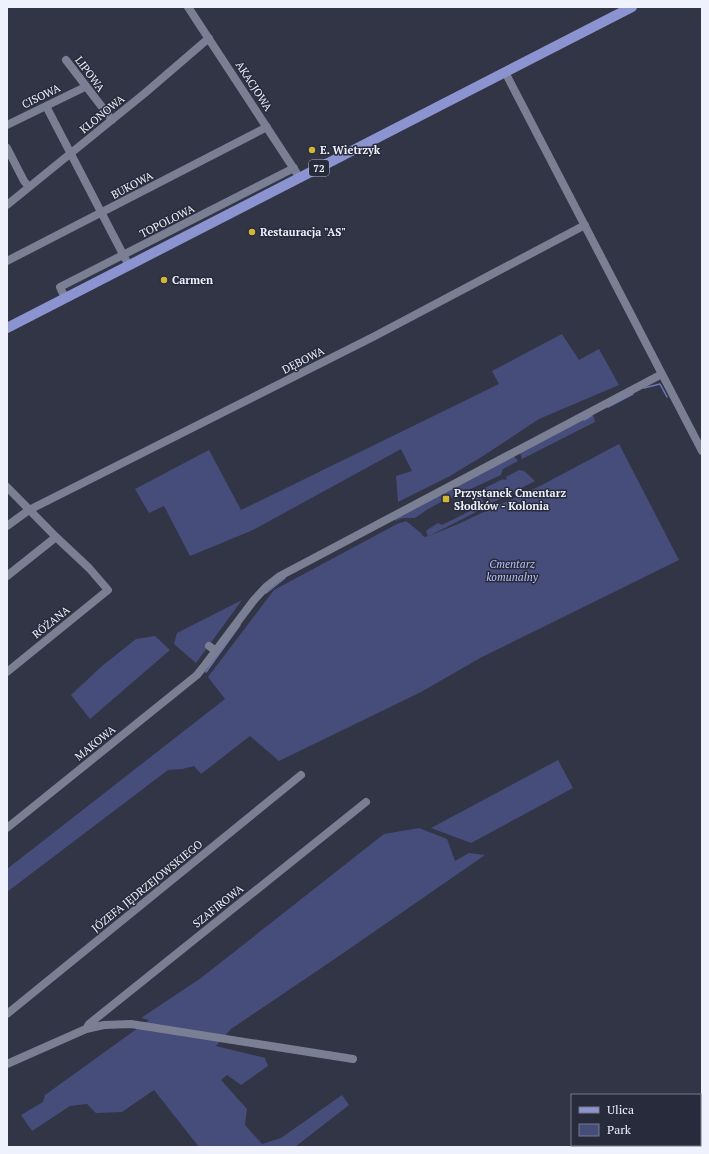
<svg xmlns="http://www.w3.org/2000/svg" width="709" height="1154" font-family="'PT Serif',serif">
  <style>
    .green { fill: #464d7b }
    .lines { fill: none; stroke-linecap: round; stroke-linejoin: round }
    .stream { stroke: #6f78b6; stroke-width: 1.5 }
    .minor { stroke: #7b7f93; stroke-width: 8 }
    .major { stroke: #8b94d0; stroke-width: 10 }
    .poi-dot { fill: #d2b735; stroke: #282b3b; stroke-width: 1.5 }
    .labels { text-anchor: middle; stroke-width: 3; stroke-linejoin: round; paint-order: stroke }
    .shield { fill: #282b3b; stroke: #b3b6c3; stroke-width: 1 }
    .shield-label { font-size: 10px; font-weight: bold; fill: #eff2fd }
    .street-label { font-size: 11px; fill: #eff2fd; stroke: #282b3b }
    .poi-label { font-size: 11px; font-weight: bold; fill: #eff2fd; stroke: #282b3b; text-anchor: start }
    .park-label { font-size: 11px; font-style: italic; fill: #b9c3f8; stroke: #282b3b }
  </style>
  <rect width="100%" height="100%" fill="#323546"/>
  <path class="green" d="M562 334 579 360 599 349 619 385 539 419 483 456 450 476 398 502 396 476 412 471 401 449 253 530 190 556 164 506 149 513 135 489 209 450 241 510 499 384 492 371Z
    M593 414 595 422 522 459 520 453Z
    M619 444 679 560 482 657 421 692 279 761 250 736 201 774 194 766 182 769 168 770 7 892V869L225 699 208 677 274 590 397 524 406 521 421 533 424 537 428 536 426 532 427 530 438 523 442 525 476 508 473 505V496L476 493H479L480 494 486 507 429 536 458 524 540 486Z
    M514 456 518 461 503 469 501 475 449 499 447 497 443 499V501L428 509 415 518H403L395 521V518Z
    M519 470 524 471 535 481 490 504 486 493 484 494 483 489 503 479 504 480 507 479 506 477Z
    M242 600 196 663 174 644 177 633Z
    M155 636 170 650 90 719 71 695 102 666 136 639Z
    M558 760 573 788 471 843 431 828Z
    M419 828 447 839 455 861 469 853 485 855 339 956 231 1029 216 1046 265 1058 268 1066 241 1085 227 1075 221 1080 247 1109 245 1125 262 1144 281 1138 342 1095 349 1105 295 1147H199L154 1090 122 1112 96 1113 87 1104 70 1106 32 1131 21 1115 43 1102 45 1095 149 1020 141 1018 201 978 384 834Z"/>
  <g class="lines">
    <path class="stream" d="M644 388 660 384 667 397
      M608 407 633 394
      M584 420 591 416
      M266 593 285 578
      M206 672 240 625"/>
    <path class="minor" d="M188 7 296 172
      M66 60 112 120
      M505 72 702 451
      M46 106 126 260
      M7 125 85 87
      M7 148 24 181 29 187
      M7 205 145 93 209 38
      M7 261 267 127
      M65 298 60 287 294 168
      M7 487 56 537 89 568 108 590 7 672
      M7 526 29 510 373 337 585 225
      M7 576 56 537
      M209 646 216 651
      M7 828 197 675 205 665 254 600 266 587 280 576 662 374
      M7 1014 301 775
      M86 1029 89 1024 366 802
      M7 1064 86 1029 104 1025 131 1024 353 1059"/>
    <path class="major" d="M7 328 632 7"/>
  </g>
  <g class="poi-dot">
    <circle cx="312" cy="150" r="4"/>
    <circle cx="252" cy="232" r="4"/>
    <circle cx="164" cy="280" r="4"/>
    <rect x="442" y="495" width="8" height="8" rx="2"/>
  </g>
  <g class="labels">
    <rect class="shield" x="309" y="160" width="20" height="16" rx="3"/>
    <g class="shield-label">
      <text x="319" y="172">72</text>
    </g>
    <g class="street-label">
      <text transform="translate(90 74) rotate(53)" y="4">LIPOWA</text>
      <text transform="translate(254 86) rotate(57)" y="4">AKACJOWA</text>
      <text transform="translate(41 96) rotate(-26)" y="4">CISOWA</text>
      <text transform="translate(102 114) rotate(-39)" y="4">KLONOWA</text>
      <text transform="translate(132 185) rotate(-28)" y="4">BUKOWA</text>
      <text transform="translate(167 221) rotate(-27)" y="4">TOPOLOWA</text>
      <text transform="translate(303 360) rotate(-27)" y="4">DĘBOWA</text>
      <text transform="translate(51 622) rotate(-39)" y="4">RÓŻANA</text>
      <text transform="translate(95 743) rotate(-39)" y="4">MAKOWA</text>
      <text transform="translate(147 886) rotate(-39)" y="4">JÓZEFA JĘDRZEJOWSKIEGO</text>
      <text transform="translate(218 906) rotate(-39)" y="4">SZAFIROWA</text>
    </g>
    <g class="poi-label">
      <text x="320" y="154">E. Wietrzyk</text>
      <text x="260" y="236">Restauracja "AS"</text>
      <text x="172" y="284">Carmen</text>
      <text x="454" y="497">Przystanek Cmentarz<tspan x="454" dy="13">Słodków - Kolonia</tspan></text>
    </g>
    <g class="park-label">
      <text x="512" y="568">Cmentarz<tspan x="512" dy="13">komunalny</tspan></text>
    </g>
  </g>
  <rect width="709" height="1154" fill="none" stroke="#eff2fd" stroke-width="16"/>
  <rect x="571" y="1094" width="130" height="52" fill="#282b3b" stroke="#787b89"/>
  <rect x="579" y="1107" width="20" height="6" fill="#8b94d0" stroke="#787b89"/>
  <text x="607" y="1114" font-size="12" fill="#eff2fd">Ulica</text>
  <rect x="579" y="1124" width="20" height="12" fill="#464d7b" stroke="#787b89"/>
  <text x="607" y="1134" font-size="12" fill="#eff2fd">Park</text>
</svg>
